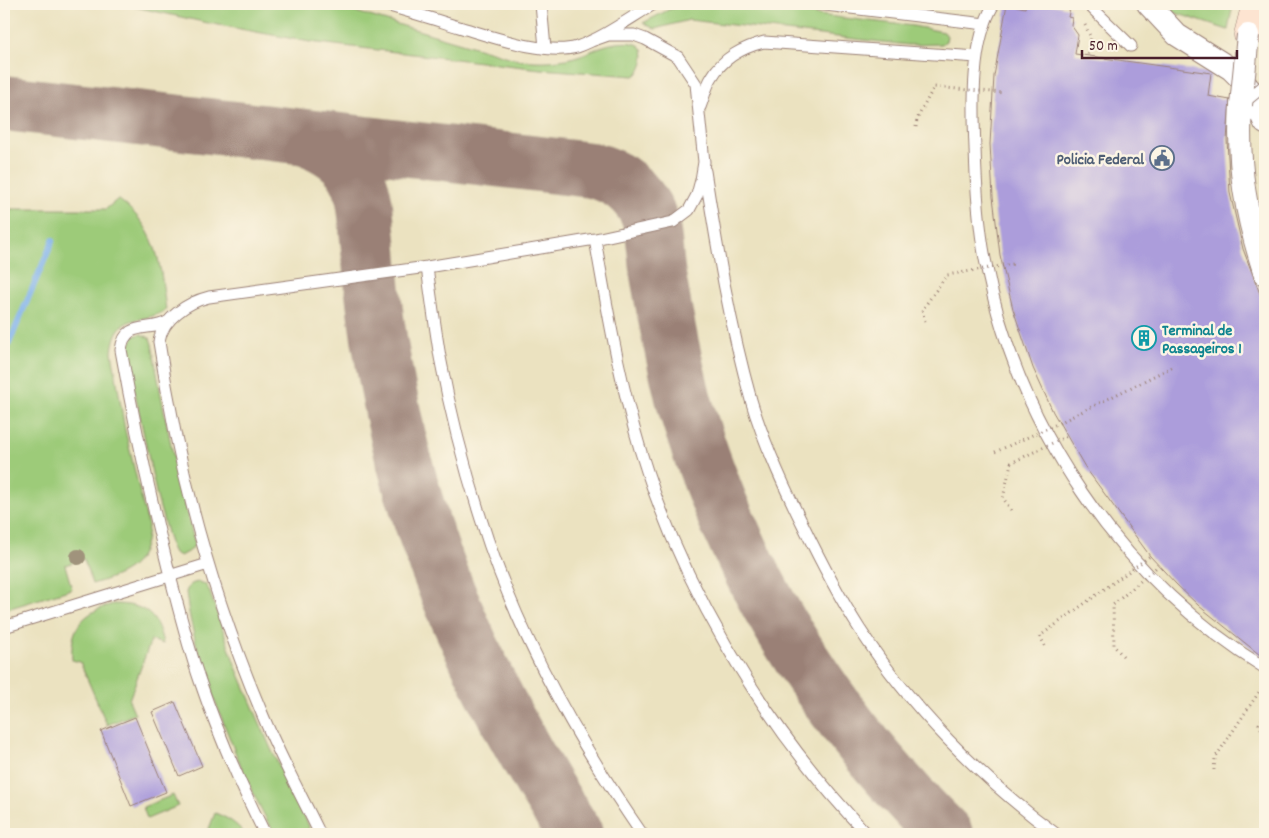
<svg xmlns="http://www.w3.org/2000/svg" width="1269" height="838" font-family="Dekko,sans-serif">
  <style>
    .green { fill: #9dcb79; stroke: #747552 }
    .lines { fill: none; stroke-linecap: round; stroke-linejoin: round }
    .stream { stroke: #7db1eb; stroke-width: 6 }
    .taxiway { stroke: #9a8076; stroke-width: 56 }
    .building { fill: #ac9ddb }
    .lane-casing { stroke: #9a8076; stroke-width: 13 }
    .street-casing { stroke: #9a8076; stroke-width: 24 }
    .secondary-casing { stroke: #9a8076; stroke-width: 29 }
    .path { stroke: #9a8076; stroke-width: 3; stroke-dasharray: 1 4; stroke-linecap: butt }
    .lane { stroke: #fff; stroke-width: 11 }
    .street { stroke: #fff; stroke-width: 22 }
    .secondary { stroke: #fde4d1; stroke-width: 28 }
    .lane-bridge-casing { stroke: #9a8076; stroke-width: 13; stroke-linecap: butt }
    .street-bridge-casing { stroke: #9a8076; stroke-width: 24; stroke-linecap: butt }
    .path-bridge { stroke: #9a8076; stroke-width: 3; stroke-dasharray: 1 4; stroke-linecap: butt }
    .lane-bridge { stroke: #fff; stroke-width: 11 }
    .street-bridge { stroke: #fff; stroke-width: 22 }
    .tree { fill: #a0937b }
    .labels { text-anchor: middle; stroke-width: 5; stroke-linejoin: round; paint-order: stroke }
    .service-label { font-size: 16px; font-weight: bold; fill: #4e5e75; stroke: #fcf5e5; text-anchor: end }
    .culture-label { font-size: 16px; font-weight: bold; fill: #0d838f; stroke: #fcf5e5; text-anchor: start }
  </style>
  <rect width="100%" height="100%" fill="#fcf5e5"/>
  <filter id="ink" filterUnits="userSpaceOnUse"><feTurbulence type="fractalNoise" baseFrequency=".02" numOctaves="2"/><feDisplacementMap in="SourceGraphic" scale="10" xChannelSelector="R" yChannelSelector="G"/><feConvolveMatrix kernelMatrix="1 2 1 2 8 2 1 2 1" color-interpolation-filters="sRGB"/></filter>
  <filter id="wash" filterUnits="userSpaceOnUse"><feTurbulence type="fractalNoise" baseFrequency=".0096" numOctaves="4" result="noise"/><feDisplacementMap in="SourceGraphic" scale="20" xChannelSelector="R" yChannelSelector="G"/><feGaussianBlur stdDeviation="1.12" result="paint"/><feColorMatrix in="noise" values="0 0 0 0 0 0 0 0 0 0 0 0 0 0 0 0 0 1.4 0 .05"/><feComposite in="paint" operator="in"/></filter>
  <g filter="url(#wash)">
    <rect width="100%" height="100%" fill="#ebe2c0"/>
    <path class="green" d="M122 4H329L519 60C540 62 561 62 581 55 593 51 604 44 617 43 624 42 635 42 640 46 648 52 642 73 634 76L540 69 310 42 208 23Z
      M692 4 740 6 913 26 944 32 947 36 946 41 942 44 908 45 689 20 655 29 643 23 670 9Z
      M1158 4H1233L1228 30 1166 10Z
      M118 199C159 229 160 264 166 310 140 326 116 310 112 352L125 430 148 526C146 566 126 574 92 584L84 559 65 565 72 589 4 610V209H106Z
      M141 334 150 338 152 344C163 411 177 477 195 544L191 550 180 556 174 553 171 547 157 497 133 383 128 347 134 336Z
      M199 582 205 584 209 590 236 667 271 749 309 826 308 834H275C251 794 234 750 217 706 204 670 190 631 186 592 189 585 191 583 199 582Z
      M113 604C144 604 157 613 163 644L151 640 129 700 135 714 107 725 80 662 72 660C70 627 82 613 113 604Z
      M173 795 178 806 147 819 143 807Z
      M215 813C228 818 236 823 245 834H207Z"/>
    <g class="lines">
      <path class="stream" d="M4 355 53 240"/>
      <path class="taxiway" d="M4 103 306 137C328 147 348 157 358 180 365 195 366 213 367 229 370 258 372 288 376 317 380 348 386 378 392 408 422 561 491 704 575 834
        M306 137 591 170C617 175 639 192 649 217 655 231 655 258 658 275 665 316 673 356 683 397 693 434 706 469 720 504 773 631 847 738 945 834"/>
    </g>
    <g id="blocks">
      <path class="building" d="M1007 4 1025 8 1026 4H1048L1070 8 1068 17 1072 18 1071 25 1078 35 1075 54 1211 73 1208 96 1230 100 1227 140 1230 193 1243 249 1265 307V659L1199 606 1176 584 1150 556 1085 467 1053 412 1033 368 1013 309 1000 255 993 197 990 144 994 76Z
        M175 702 202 766 179 776 152 712Z
        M135 717 166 792 131 806 101 731Z"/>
    </g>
  </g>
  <g filter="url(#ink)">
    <use href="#blocks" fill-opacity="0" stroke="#9a8076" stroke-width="1"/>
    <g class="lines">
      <defs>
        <path id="lane" d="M382 4C408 11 433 19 459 27 490 36 546 56 577 47 603 38 630 18 654 4
          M541 4 545 48
          M817 4 985 24
          M994 4C971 42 973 104 975 148 976 185 978 222 985 259 1016 426 1120 579 1265 668
          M1088 4 1131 46
          M700 107C704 97 706 86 712 77 723 58 744 47 764 42L977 57
          M705 171C717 248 730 325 751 400 764 444 783 485 803 525 820 560 838 595 859 628 910 707 981 779 1056 834
          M595 239C606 302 617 366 634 428 674 576 762 724 867 834
          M427 267C431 297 435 327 440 357 450 411 464 466 481 519 516 632 575 737 642 834
          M169 321C150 333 125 319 121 350 134 423 150 496 168 568 178 606 187 644 200 681 218 734 240 784 265 834
          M4 627 208 564
          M320 834C300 793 278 753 261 711 211 592 178 469 159 342 162 319 188 302 209 297L427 267 595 239 673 222 689 210 697 195 701 180 704 162 696 84 678 57 645 39 634 35H608L591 41"/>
        <path id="street" d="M1148 4 1177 35 1231 69 1243 81 1251 91 1265 123
          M1241 105C1237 167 1246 216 1265 274"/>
        <path id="secondary" d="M1248 35 1256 4"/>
      </defs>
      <use href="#lane" class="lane-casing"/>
      <use href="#street" class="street-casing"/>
      <use href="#secondary" class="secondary-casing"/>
      <path class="path" d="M1085 25 1091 38 1087 56
        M1059 423 1172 367
        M1265 715 1259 724 1265 737
        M1214 770 1215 758 1265 683"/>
      <use href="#lane" class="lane"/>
      <use href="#street" class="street"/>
      <use href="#secondary" class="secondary"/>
      <defs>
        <path id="lane-bridge" d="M1243 103 1265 85"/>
        <path id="street-bridge" d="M1241 105 1248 35"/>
      </defs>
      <use href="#lane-bridge" class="lane-bridge-casing"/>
      <use href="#street-bridge" class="street-bridge-casing"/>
      <path class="path-bridge" d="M916 127 917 119 934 87 1004 93
        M925 321 922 310 947 275 1013 264
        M995 452 1059 423
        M1011 510 1003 498 1011 463 1067 436
        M1045 646 1040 636 1150 556
        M1123 656 1114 646 1113 605 1158 566"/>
      <use href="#lane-bridge" class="lane-bridge"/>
      <use href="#street-bridge" class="street-bridge"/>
    </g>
    <circle class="tree" cx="78" cy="557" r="8"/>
  </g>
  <defs>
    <symbol id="civic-ring" viewBox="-11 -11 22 22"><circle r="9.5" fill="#fcf5e5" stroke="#5c6f8a" stroke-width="1.5"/><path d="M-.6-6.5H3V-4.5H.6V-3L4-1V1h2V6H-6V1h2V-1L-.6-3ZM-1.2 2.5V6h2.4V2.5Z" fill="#5c6f8a"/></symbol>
    <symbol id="building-ring" viewBox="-11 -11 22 22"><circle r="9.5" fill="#fcf5e5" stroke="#0f9aa8" stroke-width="1.5"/><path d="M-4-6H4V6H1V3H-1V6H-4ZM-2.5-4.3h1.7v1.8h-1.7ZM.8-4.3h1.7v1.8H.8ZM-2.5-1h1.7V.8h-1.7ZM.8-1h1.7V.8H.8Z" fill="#0f9aa8"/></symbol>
  </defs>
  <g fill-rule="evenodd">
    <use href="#civic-ring" x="1148" y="144" width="28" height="28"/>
    <use href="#building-ring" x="1130" y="324" width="28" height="28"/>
  </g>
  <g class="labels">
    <g class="service-label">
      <text x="1144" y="164">Policia Federal</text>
    </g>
    <g class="culture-label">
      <text x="1162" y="335">Terminal de<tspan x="1162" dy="18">Passageiros 1</tspan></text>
    </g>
  </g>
  <rect width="1269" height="838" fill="none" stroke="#fcf5e5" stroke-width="20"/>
  <path d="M1082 50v8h155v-8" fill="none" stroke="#4a1f2b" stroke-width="2.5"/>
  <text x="1089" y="50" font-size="15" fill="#4a1f2b" stroke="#fcf5e5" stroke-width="4" paint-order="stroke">50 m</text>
</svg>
